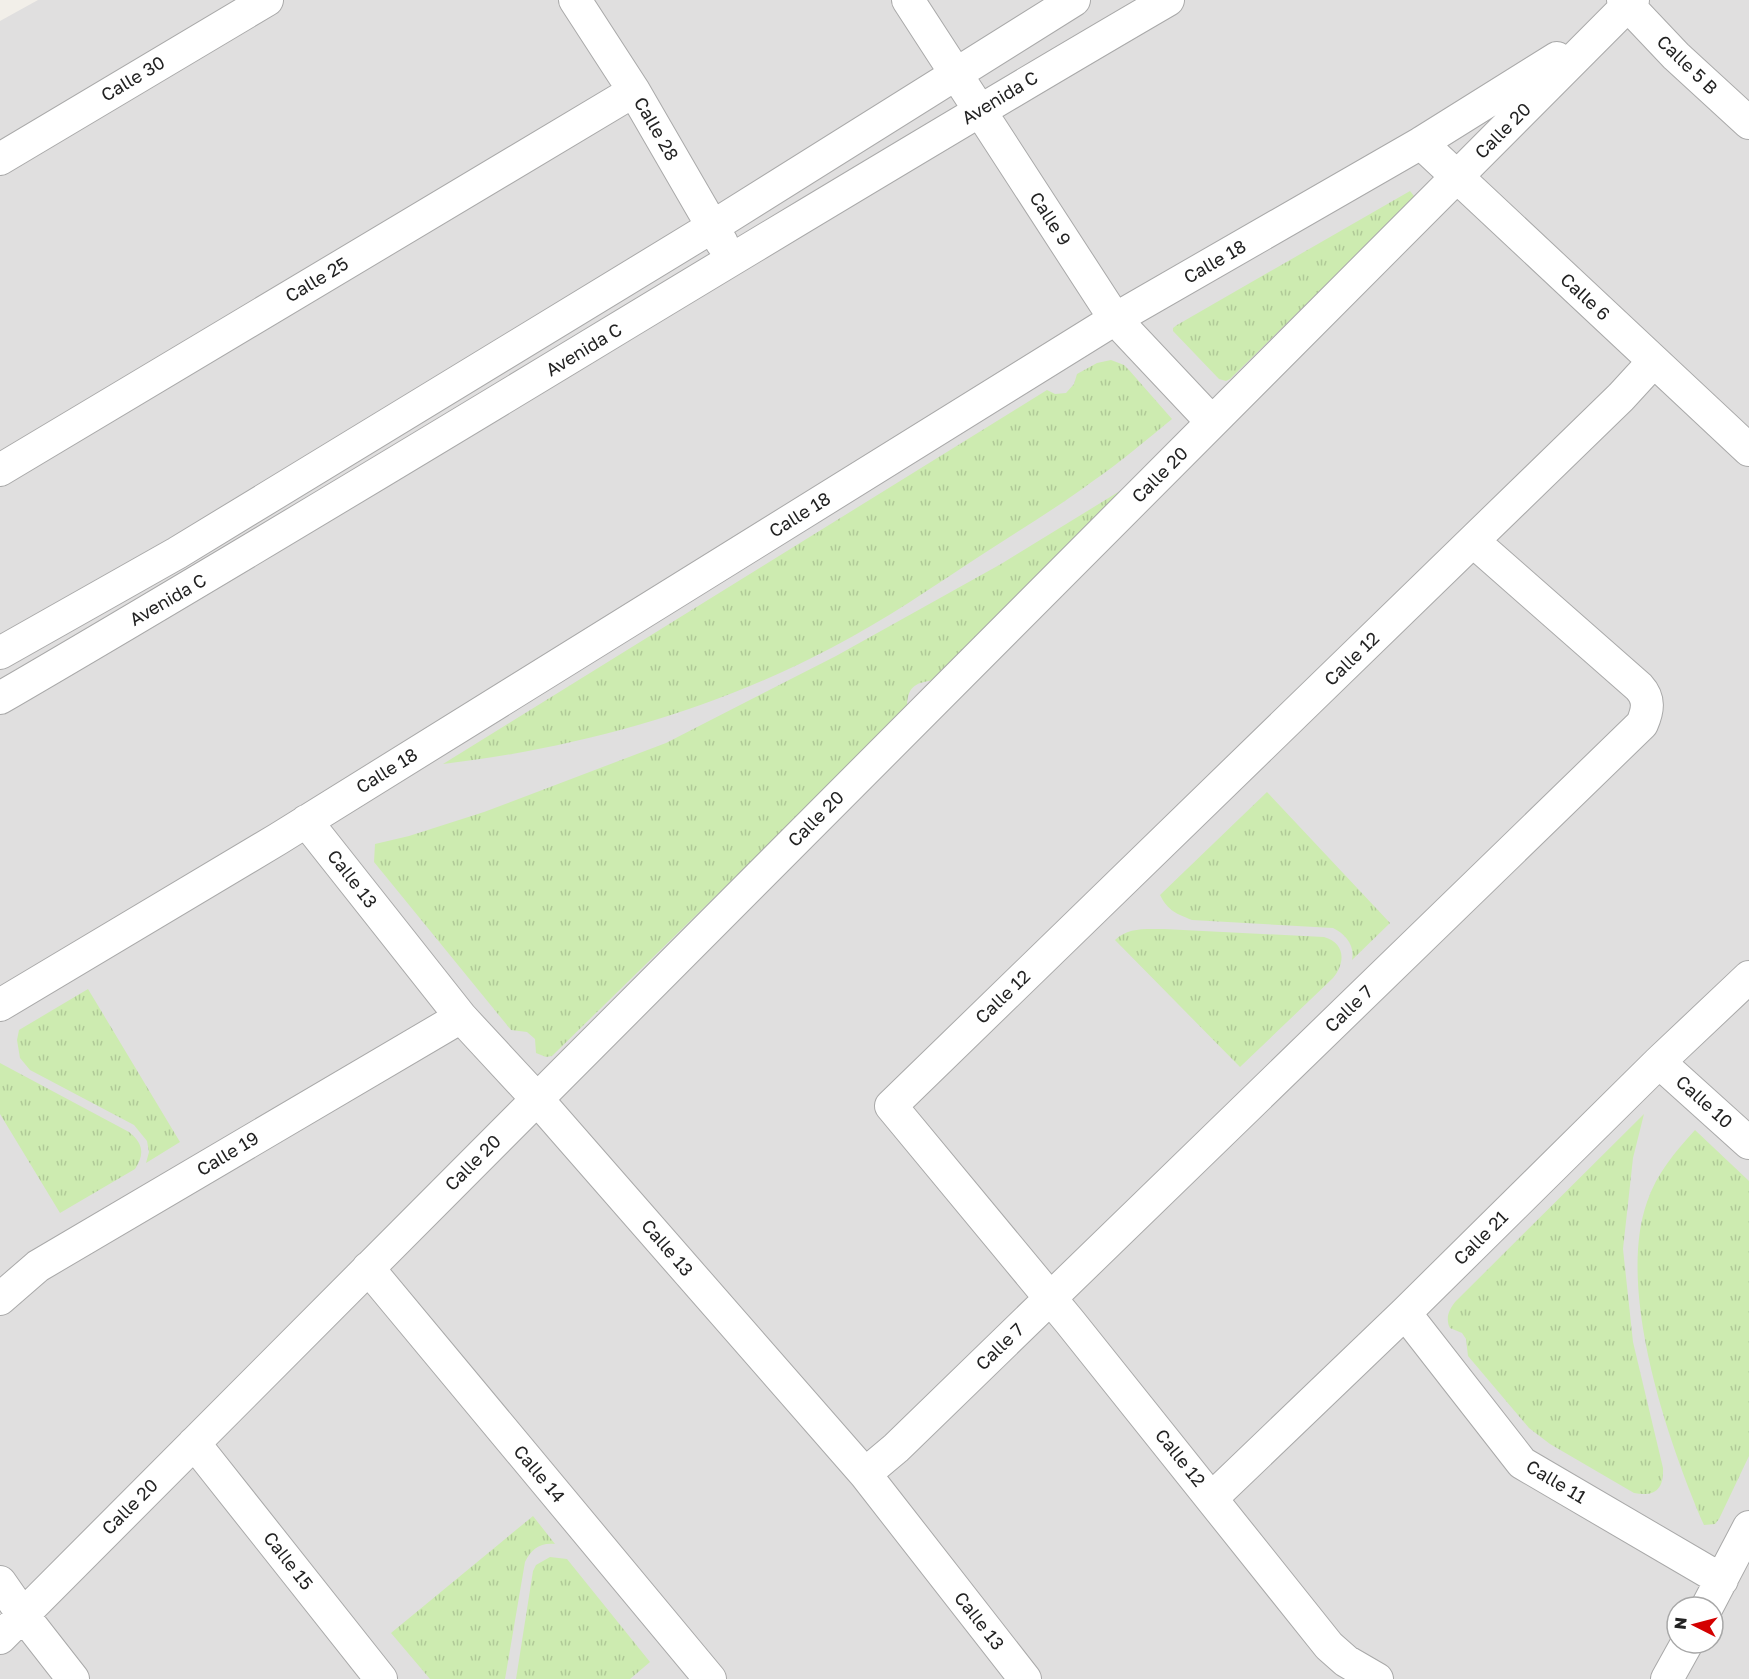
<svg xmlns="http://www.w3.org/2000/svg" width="1749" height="1679" font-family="'Golos Text',sans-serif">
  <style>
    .residential { fill: #e0dfdf; fill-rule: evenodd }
    .grass { fill: url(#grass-tufts) }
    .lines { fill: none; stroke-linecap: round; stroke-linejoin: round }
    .minor-casing { stroke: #a9a9a9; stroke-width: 34 }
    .minor { stroke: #fff; stroke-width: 32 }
    .labels { text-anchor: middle; stroke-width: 4.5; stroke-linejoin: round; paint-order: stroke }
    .street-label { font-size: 18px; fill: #222; stroke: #fff }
  </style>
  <defs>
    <pattern id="grass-tufts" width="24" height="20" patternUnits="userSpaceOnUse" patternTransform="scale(1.5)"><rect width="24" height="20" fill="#cdebb0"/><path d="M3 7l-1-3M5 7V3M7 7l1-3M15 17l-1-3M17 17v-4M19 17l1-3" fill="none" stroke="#b0c997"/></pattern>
  </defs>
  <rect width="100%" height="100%" fill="#f2efe9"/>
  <path class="residential" d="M38 0H1749V1679H0V21ZM1677 1607H1713V1643H1677Z"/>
  <path class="grass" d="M1410 191 1414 196 1413 200 1230 379 1226 381 1219 379 1173 331V328L1177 325Z
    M1111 360 1124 365 1129 370 1172 419C1146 440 1121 462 1093 481 1058 507 1020 530 983 554 934 586 885 620 833 647 712 711 578 748 443 764L1047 390 1055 394 1066 393 1074 384 1077 374 1097 363Z
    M1146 475 934 680C914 683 907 687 907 709L552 1056 546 1057 536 1053 535 1039 527 1032 511 1030 374 862 375 844 409 836 484 812 666 743 836 656 1001 564Z
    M1267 792 1390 923 1352 960C1355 946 1346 934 1333 928L1192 920C1177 914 1168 911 1160 895Z
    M1164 929 1324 937C1345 943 1346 962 1333 978L1240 1067 1115 940C1128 927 1146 929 1164 929Z
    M88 989 180 1142 146 1163 149 1152 147 1141 134 1125 30 1070 20 1058 17 1040 19 1030Z
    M0 1063 129 1132C143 1143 145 1154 135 1169L60 1213 0 1114Z
    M1644 1114 1633 1158 1623 1249 1633 1342 1663 1468C1664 1490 1654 1497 1634 1493L1550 1444 1529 1428 1468 1356 1466 1339 1462 1333 1450 1328C1445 1318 1449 1309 1456 1301Z
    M1695 1130 1749 1181V1456L1719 1519 1715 1524 1704 1525C1668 1442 1616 1290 1647 1202 1657 1173 1675 1152 1695 1130Z
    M533 1516 555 1544C541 1542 531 1549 525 1562L505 1679H430L391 1633Z
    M550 1557 567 1559 650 1662 630 1679H516L533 1571 536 1565Z"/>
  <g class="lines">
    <defs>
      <path id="minor" d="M575 0 634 91 722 243
        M908 0 1115 319 1212 422
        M1623 0 1676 56 1749 123
        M1421 143 1749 450
        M0 159 267 0
        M0 470 634 91
        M0 653 177 553 712 227 1074 0
        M0 698C392 470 776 228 1168 0
        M306 821 461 1017 537 1099 865 1474 1025 1679
        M0 1005 278 839 1115 319 1421 143 1557 58
        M1659 1062 1749 1143
        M368 1268 710 1679
        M0 1299 38 1266 461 1017
        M1405 1313 1522 1463 1722 1580
        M194 1443 381 1679
        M865 1474 896 1448 1642 724C1648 710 1650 699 1639 687L1473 541
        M1212 1498 1405 1313 1659 1062 1749 977
        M0 1582 23 1615 73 1679
        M1707 1607 1749 1527
        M0 1638 1633 0
        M1377 1679 1346 1661 1329 1646 1070 1322 891 1106 1621 397 1654 361
        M1667 1679 1687 1643"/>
    </defs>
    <use href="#minor" class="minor-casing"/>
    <use href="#minor" class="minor"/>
  </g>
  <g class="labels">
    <g class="street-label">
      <text transform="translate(1687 65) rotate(44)" y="6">Calle 5 B</text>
      <text transform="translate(133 79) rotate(-31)" y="6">Calle 30</text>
      <text transform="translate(1000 98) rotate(-31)" y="6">Avenida C</text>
      <text transform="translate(656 129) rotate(60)" y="6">Calle 28</text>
      <text transform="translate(1503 131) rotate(-45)" y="6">Calle 20</text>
      <text transform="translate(1050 219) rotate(57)" y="6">Calle 9</text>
      <text transform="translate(1215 262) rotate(-30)" y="6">Calle 18</text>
      <text transform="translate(317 280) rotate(-31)" y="6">Calle 25</text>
      <text transform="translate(1585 297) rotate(43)" y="6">Calle 6</text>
      <text transform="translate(584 350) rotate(-31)" y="6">Avenida C</text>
      <text transform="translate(1160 475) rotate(-45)" y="6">Calle 20</text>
      <text transform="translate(800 515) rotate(-32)" y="6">Calle 18</text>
      <text transform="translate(168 600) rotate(-30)" y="6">Avenida C</text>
      <text transform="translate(1352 659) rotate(-44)" y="6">Calle 12</text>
      <text transform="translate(387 771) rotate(-32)" y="6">Calle 18</text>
      <text transform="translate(816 819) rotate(-45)" y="6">Calle 20</text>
      <text transform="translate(352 879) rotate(52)" y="6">Calle 13</text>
      <text transform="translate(1003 997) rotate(-44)" y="6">Calle 12</text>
      <text transform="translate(1349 1009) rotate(-44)" y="6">Calle 7</text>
      <text transform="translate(1704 1102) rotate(42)" y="6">Calle 10</text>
      <text transform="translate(228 1154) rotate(-31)" y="6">Calle 19</text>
      <text transform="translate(473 1163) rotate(-45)" y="6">Calle 20</text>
      <text transform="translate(1481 1238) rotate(-45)" y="6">Calle 21</text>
      <text transform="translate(667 1248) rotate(49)" y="6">Calle 13</text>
      <text transform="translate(1000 1347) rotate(-44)" y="6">Calle 7</text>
      <text transform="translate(1180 1458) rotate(51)" y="6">Calle 12</text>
      <text transform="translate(539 1474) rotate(50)" y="6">Calle 14</text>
      <text transform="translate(1556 1482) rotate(31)" y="6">Calle 11</text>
      <text transform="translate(130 1507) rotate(-45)" y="6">Calle 20</text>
      <text transform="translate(288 1561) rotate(52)" y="6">Calle 15</text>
      <text transform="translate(979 1621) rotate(52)" y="6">Calle 13</text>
    </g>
  </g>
  <g transform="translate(1695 1625) rotate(276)"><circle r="28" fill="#ffffff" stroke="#a7a7a7" stroke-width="1.5"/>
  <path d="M0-4.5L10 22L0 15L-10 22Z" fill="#d40000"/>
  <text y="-9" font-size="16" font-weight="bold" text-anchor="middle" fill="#222222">N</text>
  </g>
</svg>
